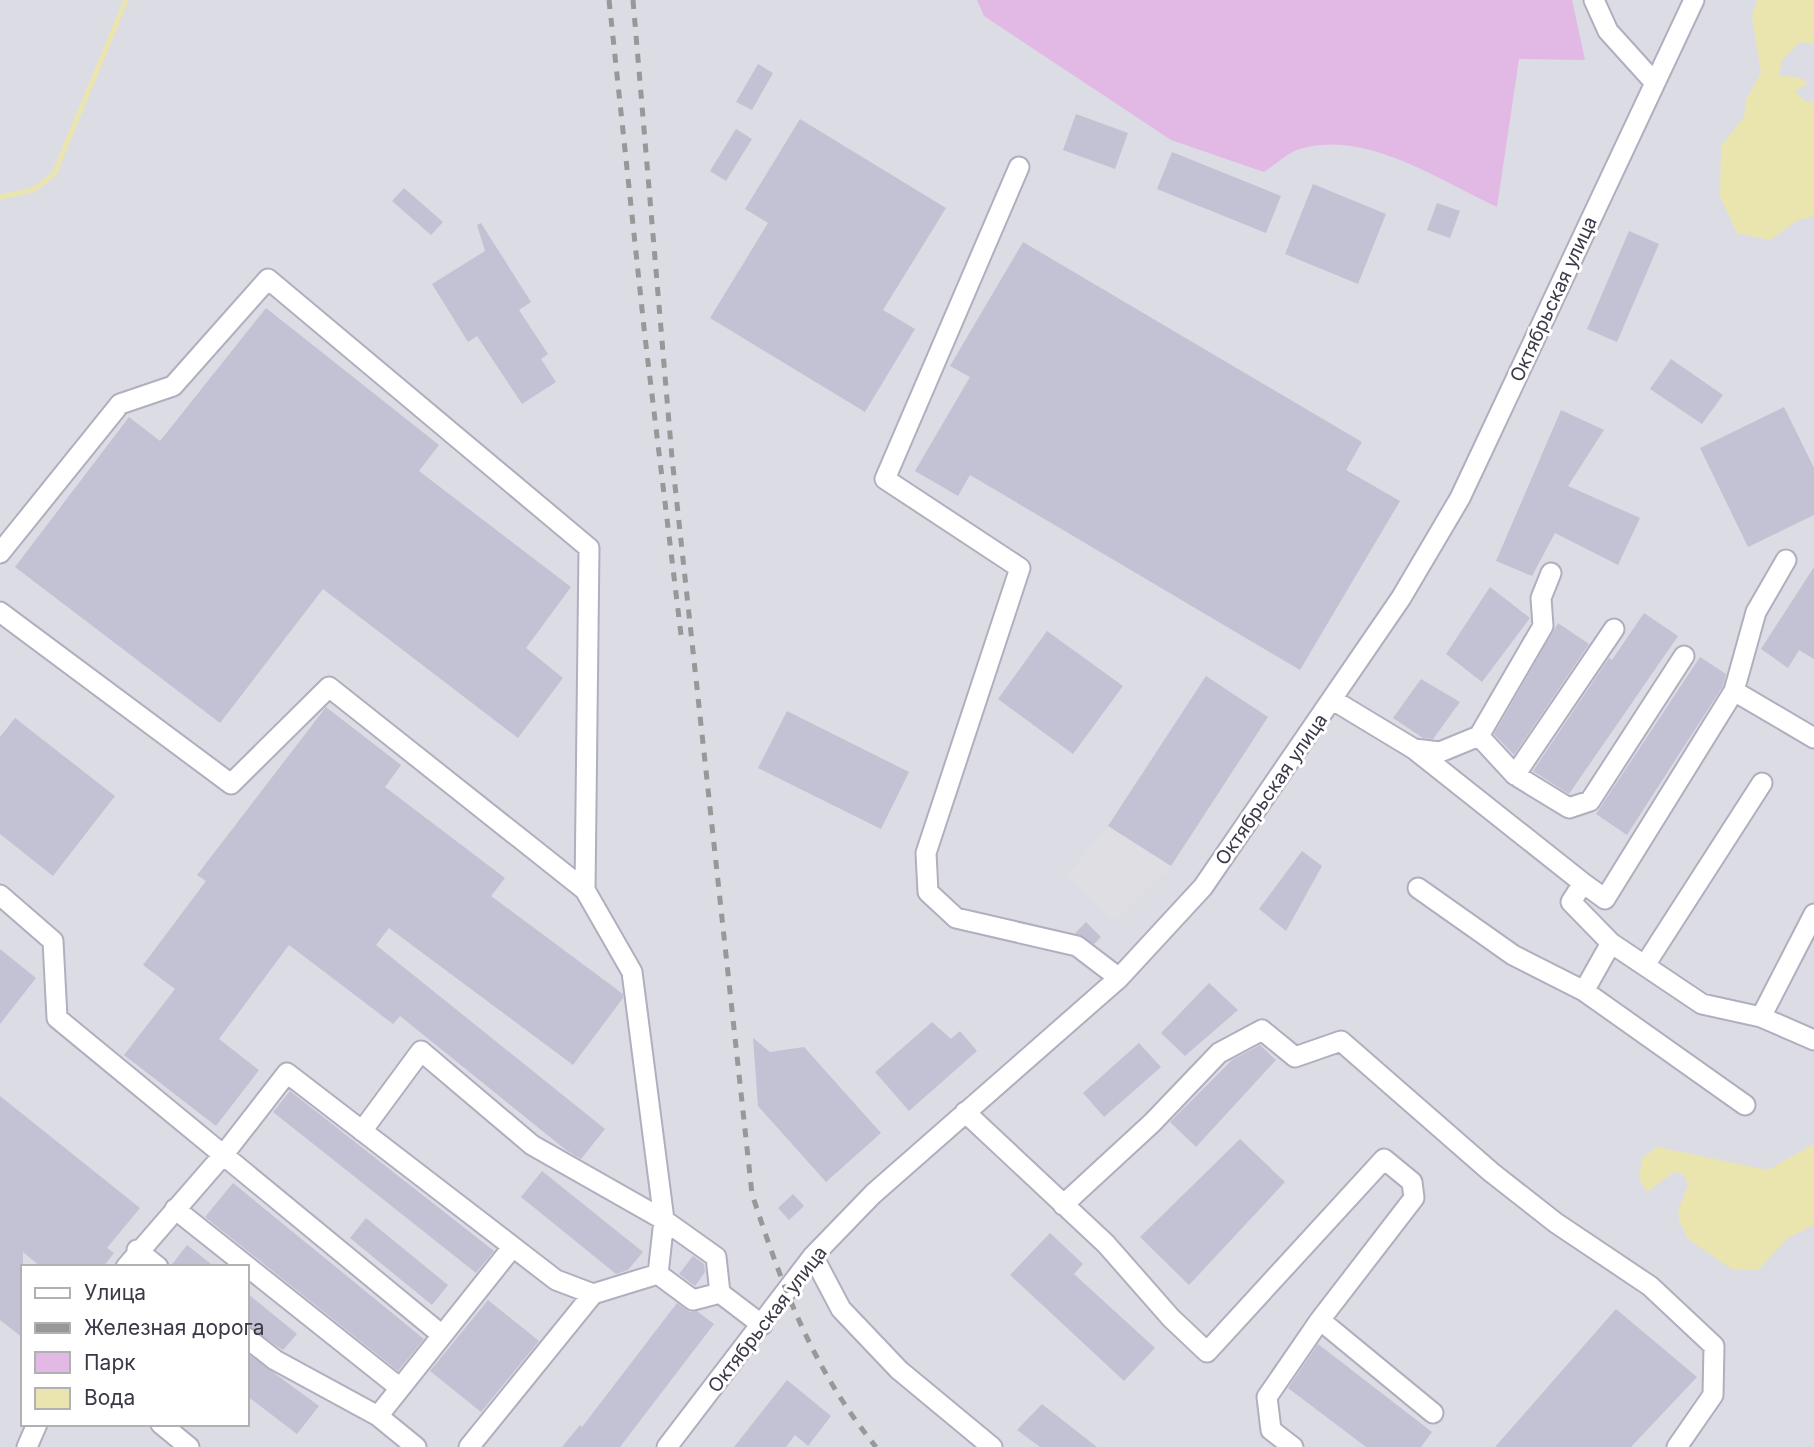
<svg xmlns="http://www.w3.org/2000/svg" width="1814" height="1447" font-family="Inter,sans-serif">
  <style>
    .industrial { fill: #dcdce4; fill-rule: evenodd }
    .green { fill: #e2b8e4 }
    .parking { fill: #dfdfe3 }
    .water { fill: #eae5ae }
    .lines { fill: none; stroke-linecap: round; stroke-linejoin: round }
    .stream { stroke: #eae5ae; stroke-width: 5 }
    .building { fill: #c3c1d4 }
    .minor-casing { stroke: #b1aebf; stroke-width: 23 }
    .minor { stroke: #fff; stroke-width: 19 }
    .rail { stroke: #989898; stroke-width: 5; stroke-dasharray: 9 9; stroke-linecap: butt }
    .labels { text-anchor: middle; stroke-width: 6; stroke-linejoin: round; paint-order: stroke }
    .street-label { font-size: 19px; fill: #3b3947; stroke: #fff }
  </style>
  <rect width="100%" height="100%" fill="#edebf4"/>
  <path class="industrial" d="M0 0H1814V1447H0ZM23 1267H247V1424H23Z"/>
  <path class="green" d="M977 0H1572L1585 60 1519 59 1497 207C1439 180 1365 129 1300 149 1288 152 1275 165 1264 172L1171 140 984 16Z"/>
  <path class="parking" d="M1108 826 1171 866 1115 921 1068 875Z"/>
  <path class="water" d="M1757 0H1814V44L1800 42 1782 60 1779 75 1800 78 1808 83 1795 91 1806 102 1814 101V216L1796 221 1770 240 1737 233 1720 196 1721 146 1744 117 1746 100 1761 73 1752 16Z
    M1814 1144V1225L1789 1237 1758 1270H1733L1688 1239 1679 1220 1678 1211 1688 1185 1685 1176 1675 1171 1647 1192 1639 1178 1642 1158 1657 1147 1768 1170Z"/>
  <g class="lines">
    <path class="stream" d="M0 197 33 190 54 174 126 0"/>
  </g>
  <path class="building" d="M758 64 773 73 752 110 736 102Z
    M1076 114 1128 133 1115 169 1063 150Z
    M800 119 946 208 883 310 915 329 865 412 710 318 768 223 745 209Z
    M736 129 752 139 726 181 710 171Z
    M1172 152 1281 196 1266 233 1157 189Z
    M1313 184 1386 214 1358 284 1285 254Z
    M404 188 443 222 431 235 392 201Z
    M1437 203 1460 211 1450 238 1427 230Z
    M481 223 531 302 519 310 548 354 541 359 556 382 522 404 477 336 468 342 432 284 485 251 477 225Z
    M1629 231 1659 244 1617 342 1587 329Z
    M1023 242 1362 442 1346 470 1400 501 1300 670 970 475 958 496 915 471 970 377 950 366Z
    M266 308 439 445 419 471 571 587 526 648 563 678 518 738 323 589 220 723 15 567 129 417 160 441Z
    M1671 359 1723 395 1702 424 1650 389Z
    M1784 407 1814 468V515L1748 547 1700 448Z
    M1561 410 1604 430 1568 486 1640 518 1618 565 1555 533 1532 576 1496 561Z
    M1814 567V659L1799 650 1788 668 1761 649Z
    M1490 587 1530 618 1482 682 1446 654Z
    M1644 613 1678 636 1569 794 1533 771 1609 658 1612 660Z
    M1558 623 1589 644 1514 755 1494 734Z
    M1047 631 1123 686 1073 754 998 699Z
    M1700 657 1726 674 1723 686 1627 835 1596 814Z
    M1206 676 1268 717 1171 866 1108 826Z
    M1421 679 1460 702 1433 739 1423 738 1393 718Z
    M326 707 401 765 385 787 505 878 491 896 623 994V998L573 1065 389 928 376 945 605 1129 581 1159 566 1150 400 1016 393 1024 289 945 219 1039 259 1070 216 1126 124 1055 175 989 143 965 206 881 197 875Z
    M787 711 909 772 881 829 758 768Z
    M15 718 115 796 53 876 0 834V737Z
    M1302 851 1322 866 1286 931 1259 909Z
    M1086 922 1101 937 1094 944 1075 933Z
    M0 949 36 978 0 1024Z
    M1209 983 1238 1010 1185 1056 1161 1033Z
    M932 1022 951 1039 960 1031 977 1051 909 1111 875 1072Z
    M753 1038 770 1052 804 1047 881 1133 826 1182 758 1106Z
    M1139 1043 1161 1067 1104 1117 1083 1093Z
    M1260 1045 1276 1060 1196 1147 1170 1122 1232 1060Z
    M290 1091 494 1251 476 1273 273 1112Z
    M0 1096 140 1208 107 1248 114 1253 103 1267H41L23 1252V1338L0 1320Z
    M1240 1139 1285 1182 1189 1285 1140 1237Z
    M542 1171 643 1252 628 1270 616 1274 521 1197Z
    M233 1183 424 1339 398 1371 205 1217Z
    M793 1194 804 1206 789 1220 778 1208Z
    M366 1218 448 1285 432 1305 350 1238Z
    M1050 1233 1083 1264 1074 1274 1155 1348 1124 1381 1010 1275Z
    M187 1245 215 1267H170Z
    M693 1256 704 1264 705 1272 695 1286 679 1274Z
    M247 1293 297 1334 283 1350 247 1326Z
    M488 1300 539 1341 481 1412 430 1371Z
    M677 1303 690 1312 697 1311 714 1324 620 1447H562L580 1425 582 1427Z
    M1616 1309 1697 1377 1631 1447H1495Z
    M1318 1344 1432 1432 1421 1447H1366L1288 1388Z
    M247 1353 319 1406 297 1434 247 1396Z
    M787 1380 831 1416 808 1446 795 1435 786 1447H734Z
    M1042 1404 1097 1447H1040L1017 1430Z"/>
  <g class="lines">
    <defs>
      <path id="minor" d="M1594 0 1608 31 1655 83
        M1019 167 885 479 1020 568 926 853 928 892 956 918 1077 946 1119 978
        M0 553 120 404 173 386 268 279 589 548 585 890
        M0 612 231 784 329 687 585 890 632 972 664 1220 716 1257 720 1293 762 1325
        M1734 691 1756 612 1786 560
        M1333 700 1414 749 1440 752 1479 736 1543 626 1541 598 1551 573
        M1479 736 1515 775 1614 629
        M1414 749 1583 883 1571 902 1611 943 1584 991
        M1515 775 1569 808 1590 801 1684 656
        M1583 883 1605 899 1734 691 1814 738
        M1418 888 1513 955 1584 991 1745 1105
        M0 895 53 941 57 1018 442 1335
        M1611 943 1702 1004 1761 1017 1814 1040
        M1645 965 1762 783
        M1761 1017 1814 914
        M965 1112 1106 1244 1171 1318 1207 1352 1384 1159 1412 1182 1414 1198 1320 1320 1267 1397 1271 1430 1293 1447
        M362 1131 421 1051 532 1145 664 1220 658 1274 693 1300 720 1293
        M1063 1205 1152 1123 1219 1053 1262 1030 1295 1057 1341 1041 1491 1172 1556 1223 1650 1286 1714 1346 1713 1395 1677 1447
        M175 1209 400 1388
        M137 1250 158 1267
        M813 1256 841 1309 899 1370 992 1447
        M126 1267 224 1154 287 1073 556 1280 593 1294 658 1274
        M1320 1320 1433 1413
        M247 1338 275 1360 378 1416
        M161 1424 189 1447
        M27 1447 37 1424
        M416 1447 378 1416 511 1249
        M469 1447 593 1294
        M667 1447 813 1256 873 1194 1119 978 1203 887 1401 598 1460 498 1694 0"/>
    </defs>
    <use href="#minor" class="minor-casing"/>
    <use href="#minor" class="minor"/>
    <path class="rail" d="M609 0 645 337 682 643
      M633 0 672 458 752 1194C783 1288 812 1368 876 1447"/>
  </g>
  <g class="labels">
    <g class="street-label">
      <text transform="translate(1553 299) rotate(-65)" y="7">Октябрьская улица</text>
      <text transform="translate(1271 789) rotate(-55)" y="7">Октябрьская улица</text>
      <text transform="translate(767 1319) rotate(-52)" y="7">Октябрьская улица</text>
    </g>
  </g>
  <rect x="21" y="1265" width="228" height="161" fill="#ffffff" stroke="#b1b0b5" stroke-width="2"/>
  <rect x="35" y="1288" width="35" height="10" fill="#ffffff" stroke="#b1b0b5" stroke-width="2"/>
  <text x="84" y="1300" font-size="21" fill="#3b3947">Улица</text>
  <rect x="35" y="1323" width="35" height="10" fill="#989898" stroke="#b1b0b5" stroke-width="2"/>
  <text x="84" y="1335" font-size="21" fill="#3b3947">Железная дорога</text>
  <rect x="35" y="1352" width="35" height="21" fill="#e2b8e4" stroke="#b1b0b5" stroke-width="2"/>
  <text x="84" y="1370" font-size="21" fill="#3b3947">Парк</text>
  <rect x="35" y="1388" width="35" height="21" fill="#eae5ae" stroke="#b1b0b5" stroke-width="2"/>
  <text x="84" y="1405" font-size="21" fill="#3b3947">Вода</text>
</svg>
